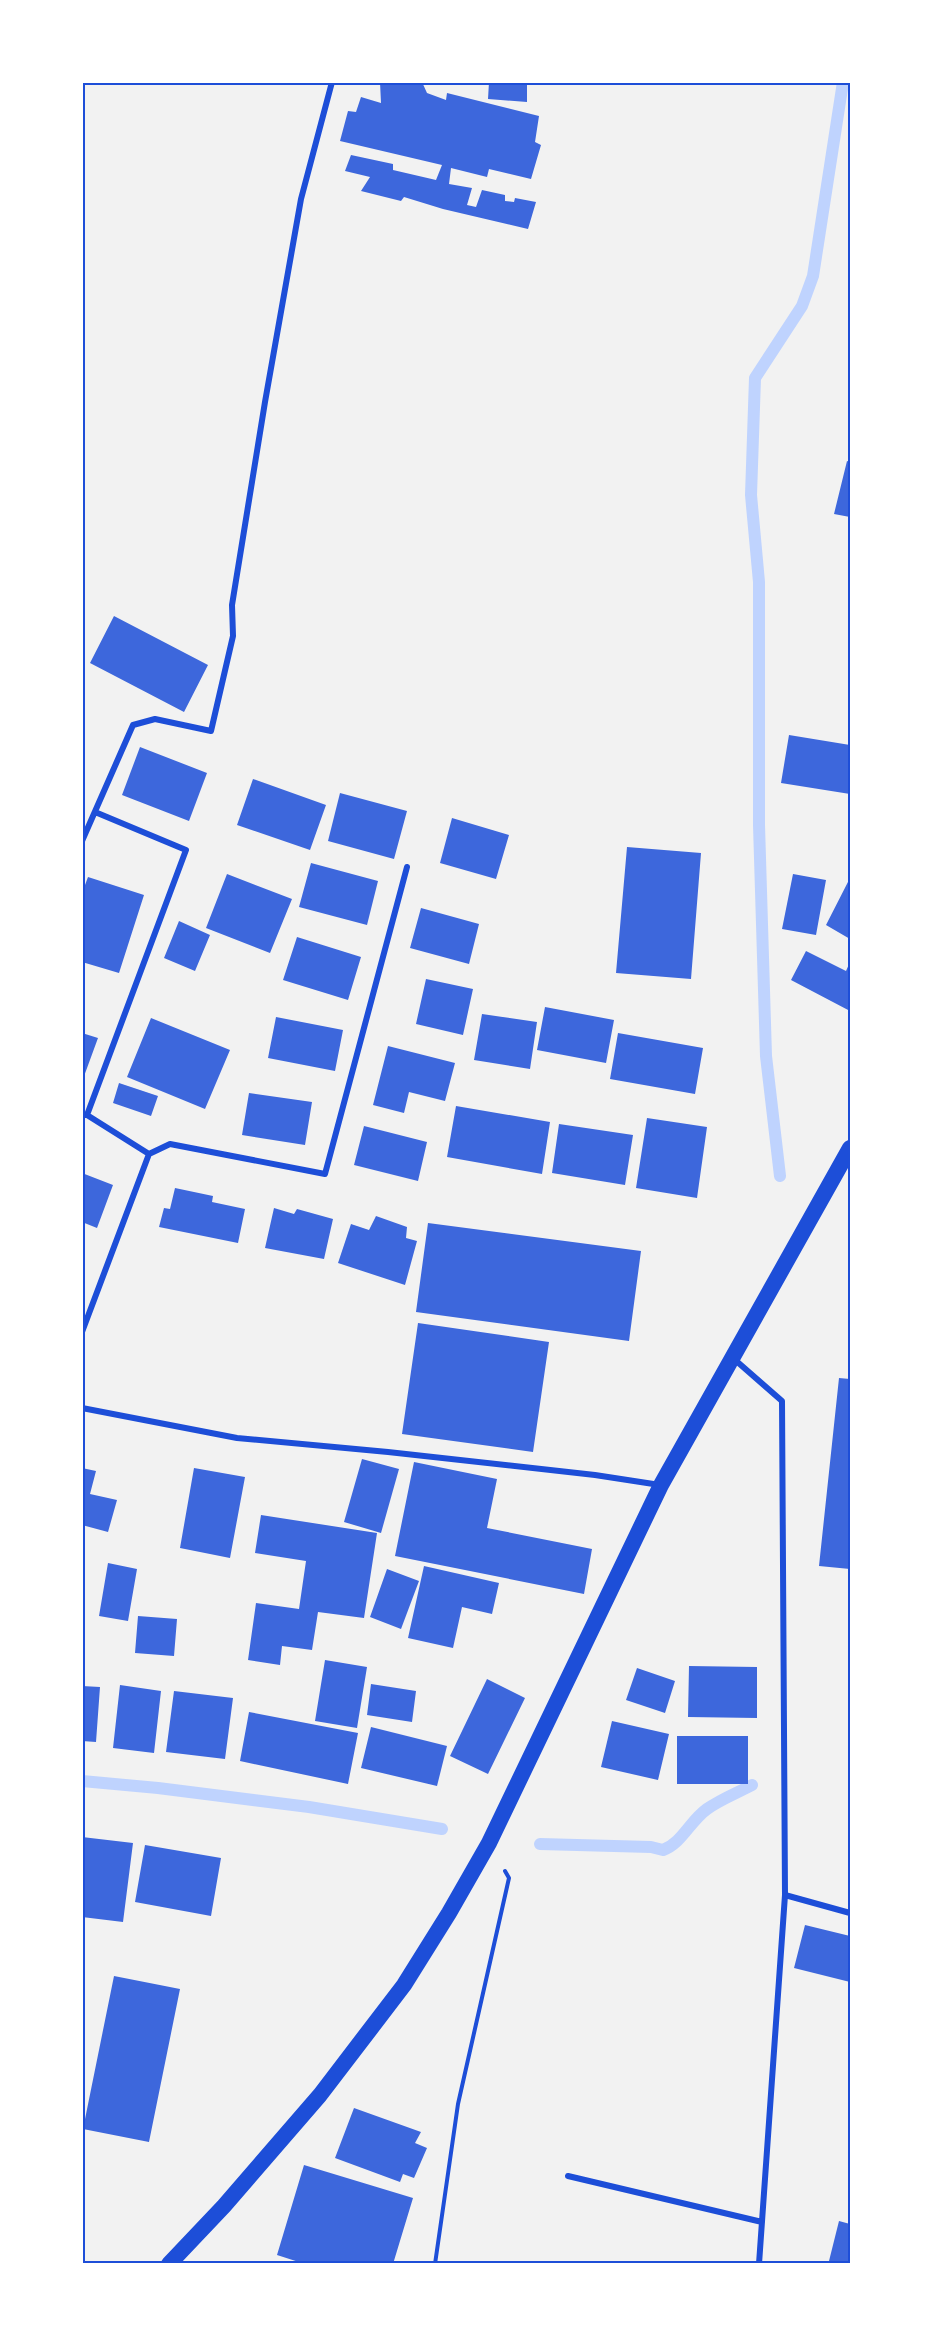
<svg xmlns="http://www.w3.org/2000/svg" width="933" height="2346" font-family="Raleway,sans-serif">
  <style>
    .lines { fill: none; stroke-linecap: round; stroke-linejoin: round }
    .stream { stroke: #bfd3fe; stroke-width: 12 }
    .building { fill: #3d67dc }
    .path { stroke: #1d4ed8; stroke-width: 4 }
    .minor { stroke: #1d4ed8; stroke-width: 6 }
    .trunk { stroke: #1d4ed8; stroke-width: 16 }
    .neatline { fill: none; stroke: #1d4ed8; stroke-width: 2 }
  </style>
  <rect width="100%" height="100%" fill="#f2f2f2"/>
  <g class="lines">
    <path class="stream" d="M780 1176 766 1056 759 825V582L751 495 755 378 802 306 813 276 843 82
      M82 1781 158 1788 309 1807 442 1829
      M540 1844 651 1847 663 1850C682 1843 690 1821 707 1809 721 1799 737 1793 752 1785"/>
  </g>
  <path class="building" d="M380 82H422L427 93 446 100 447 93 539 116 535 142 541 145 531 179 489 169 487 177 451 168 449 184 472 188 467 205 476 207 482 190 505 195V201L514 202 515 198 536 202 528 229 443 209 404 197 401 201 361 191 370 177 345 171 351 155 393 164V170L436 180 442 165 340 141 348 111 356 112 361 97 381 103Z
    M489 82H527V102L488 99Z
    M847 461 850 462V517L834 514Z
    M114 616 208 665 184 712 90 663Z
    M789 735 850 745V794L781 783Z
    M140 747 207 773 189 821 122 795Z
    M253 779 326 805 310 850 237 825Z
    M340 793 407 811 394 859 328 841Z
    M452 818 509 835 496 879 440 863Z
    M627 847 701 853 691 979 616 973Z
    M311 863 378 881 367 925 299 907Z
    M227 874 292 899 270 953 206 928Z
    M793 874 826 880 816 935 782 929Z
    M88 877 144 895 119 973 82 962V893Z
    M850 878V939L826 925Z
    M421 908 479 924 469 964 410 948Z
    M179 921 210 935 195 971 164 958Z
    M297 937 361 957 348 1000 283 980Z
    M806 951 846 971 850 962V1011L791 980Z
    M426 979 473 989 463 1035 416 1024Z
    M545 1007 614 1020 606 1063 537 1050Z
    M482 1014 537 1022 530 1069 474 1060Z
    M276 1017 343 1030 335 1071 268 1058Z
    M151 1018 230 1050 205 1109 127 1077Z
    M82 1033 98 1038 83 1079H82Z
    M618 1033 703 1048 695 1094 610 1079Z
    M388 1046 455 1063 445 1101 409 1092 404 1113 373 1105Z
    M119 1083 158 1096 151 1116 113 1103Z
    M249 1093 312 1102 305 1145 242 1135Z
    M456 1106 550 1122 542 1174 447 1157Z
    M647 1118 707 1127 697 1198 636 1188Z
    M559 1124 633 1135 625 1185 552 1173Z
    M364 1126 427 1142 418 1181 354 1165Z
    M82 1173 113 1185 97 1228 82 1222Z
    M175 1188 213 1196 212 1202 245 1209 238 1243 159 1227 164 1208 170 1209Z
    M274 1208 294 1214 297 1209 333 1219 324 1259 265 1248Z
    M376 1216 407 1227 406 1238 417 1241 405 1285 338 1263 351 1224 369 1230Z
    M428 1223 641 1251 629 1341 416 1312Z
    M418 1323 549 1342 533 1452 402 1434Z
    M839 1378 850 1379V1569L819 1566Z
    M362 1459 399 1469 381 1533 344 1522Z
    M414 1462 497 1479 487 1528 592 1549 584 1594 395 1556Z
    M82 1468 96 1471 90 1494 117 1500 108 1532 82 1525Z
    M194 1468 245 1477 230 1558 180 1548Z
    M261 1515 377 1533 364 1618 318 1612 312 1650 282 1646 280 1665 248 1660 256 1603 299 1609 306 1561 255 1553Z
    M108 1563 137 1569 128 1621 99 1616Z
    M424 1566 499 1583 492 1614 462 1607 453 1648 408 1638Z
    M387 1569 419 1581 401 1629 370 1617Z
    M138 1616 177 1619 174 1656 135 1653Z
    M325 1660 367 1667 357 1728 315 1721Z
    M689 1666 757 1667V1718L688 1717Z
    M637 1668 675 1681 665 1713 626 1700Z
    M487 1679 525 1698 488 1774 450 1756Z
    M371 1684 416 1691 412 1722 367 1715Z
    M120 1685 161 1691 154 1753 113 1748Z
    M82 1686 100 1687 96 1742 82 1741Z
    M174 1691 233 1698 225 1759 166 1752Z
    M249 1712 358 1733 348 1784 240 1761Z
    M612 1721 669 1734 658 1780 601 1767Z
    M371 1727 447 1746 437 1786 361 1768Z
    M677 1736H748V1784H677Z
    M82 1837 133 1843 123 1922 82 1917Z
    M145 1845 221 1858 211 1916 135 1902Z
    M805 1925 850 1936V1982L794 1968Z
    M114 1976 180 1989 149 2142 83 2129Z
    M354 2108 421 2132 415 2143 427 2148 414 2178 403 2174 400 2182 335 2158Z
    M304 2165 413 2198 393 2264H305L277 2255Z
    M839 2221 850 2224V2264L829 2261Z"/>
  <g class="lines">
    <path class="path" d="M435 2264 458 2104 509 1878 505 1871"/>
    <path class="minor" d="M82 841 133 725 155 719 211 731 233 636 232 605 265 402 301 199 332 82
      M82 1115H87L149 1154
      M87 1115 186 850 95 812
      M82 1332 149 1154 170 1144 325 1174 407 867
      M734 1359 782 1401 785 1895 759 2264
      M82 1408 237 1438 388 1452 595 1475 660 1485
      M785 1895 850 1913
      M568 2176 762 2222"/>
    <path class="trunk" d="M169 2264 224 2206 320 2095 404 1985 449 1913 489 1843 661 1485 850 1148"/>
  </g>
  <rect width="933" height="2346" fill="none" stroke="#ffffff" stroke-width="168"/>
  <rect x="84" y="84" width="765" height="2178" class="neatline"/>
</svg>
